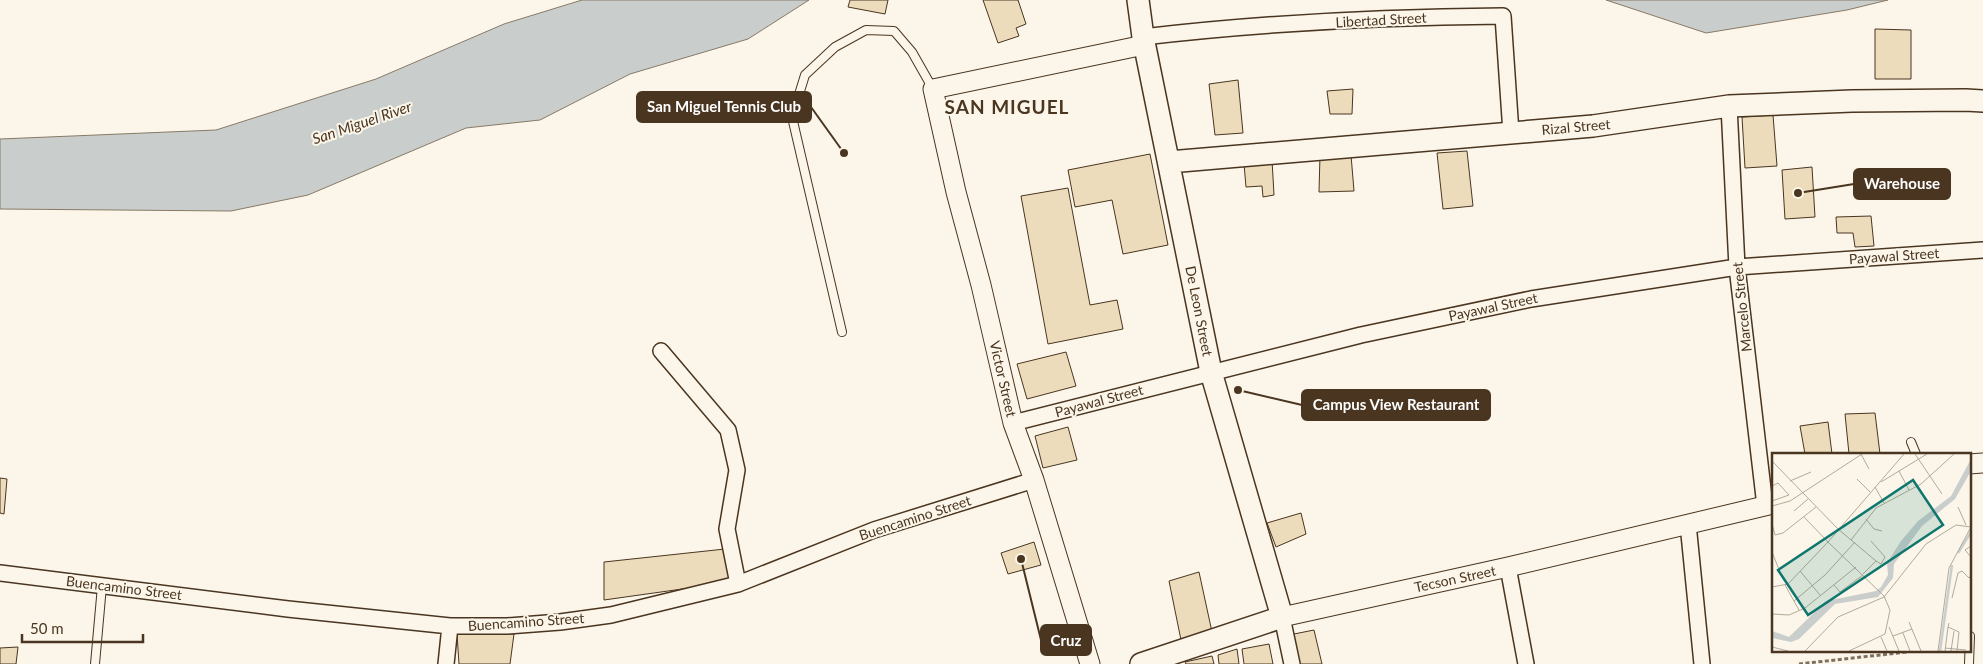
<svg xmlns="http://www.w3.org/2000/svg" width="1983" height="664" font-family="Lato,sans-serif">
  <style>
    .water { fill: #c9cecd; stroke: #887966 }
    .building { fill: #ecdcbc; stroke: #4a3520 }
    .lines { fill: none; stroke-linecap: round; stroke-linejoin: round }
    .service-casing { stroke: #4a3520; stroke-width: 10 }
    .minor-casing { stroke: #4a3520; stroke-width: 18 }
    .tertiary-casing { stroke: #4a3520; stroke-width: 21 }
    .secondary-casing { stroke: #4a3520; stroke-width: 24 }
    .path { stroke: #7f6f5c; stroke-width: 3; stroke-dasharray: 4 2.5; stroke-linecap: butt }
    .service { stroke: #fbf6e9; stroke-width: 8 }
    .minor { stroke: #fbf6e9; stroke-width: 15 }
    .tertiary { stroke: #fbf6e9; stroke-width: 19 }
    .secondary { stroke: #fbf6e9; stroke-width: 21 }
    .labels { text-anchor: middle; stroke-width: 4; stroke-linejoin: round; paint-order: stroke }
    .street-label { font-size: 14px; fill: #4a3520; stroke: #fbf6e9 }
    .water-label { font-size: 15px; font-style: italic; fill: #4a3520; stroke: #fbf6e9 }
    .district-label { font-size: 19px; font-weight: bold; letter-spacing: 1px; fill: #4a3520; stroke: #fbf6e9 }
    .inset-river { fill: none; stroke: #c9cecd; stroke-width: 2.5 }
    .inset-road { fill: none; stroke: #b4a999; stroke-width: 1 }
    .view { fill: #0f766e; fill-opacity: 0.15; stroke: #0f766e; stroke-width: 2.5 }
    .inset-edge { fill: none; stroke: #4a3520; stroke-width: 2.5 }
    .leader { fill: none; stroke: #4a3520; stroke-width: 2 }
    .callout-dot { fill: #4a3520; stroke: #fbf6e9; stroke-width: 2 }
    .callout { fill: #4a3520; stroke: #4a3520; stroke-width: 2 }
    .callout-label { font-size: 15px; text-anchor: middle; font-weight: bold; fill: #fff }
  </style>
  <rect width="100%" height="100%" fill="#fbf6e9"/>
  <path class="water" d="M582 0H809L748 39 630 74 540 120 466 128 308 195 231 211 0 209V139L216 130 376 79 504 24Z
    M1606 0H1888L1847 10 1706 33Z"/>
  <path class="building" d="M850 0H888L885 14 848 7Z
    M983 0H1018L1026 24 1016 28 1019 36 998 43Z
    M1875 29 1911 30V79H1875Z
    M1238 80 1243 133 1215 135 1209 84Z
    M1353 89 1352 114H1330L1327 91Z
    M1773 115 1777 166 1745 168 1742 117Z
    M1467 151 1473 206 1443 209 1437 153Z
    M1150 154 1168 245 1123 254 1112 200 1075 207 1068 170Z
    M1320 155H1351L1354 191 1319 192Z
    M1272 160 1274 195 1263 197 1262 186 1246 187 1244 164Z
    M1812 167 1815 217 1785 219 1782 170Z
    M1068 188 1090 305 1117 300 1123 329 1048 344 1021 196Z
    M1871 216 1874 246 1855 247 1853 233H1837L1836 217Z
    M1066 352 1076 386 1027 399 1017 364Z
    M1875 413 1880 454H1849L1845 414Z
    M1828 422 1832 454H1805L1800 426Z
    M1068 427 1077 460 1043 468 1035 436Z
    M0 478 7 479 4 514 0 513Z
    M1301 513 1306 534 1276 547 1267 523Z
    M1034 542 1041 565 1008 574 1001 553Z
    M725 549 732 582 604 600V562Z
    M1199 572 1212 632 1181 640 1169 581Z
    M1314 630 1322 664H1292L1289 635Z
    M457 634H514L510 664H459Z
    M1269 644 1273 664H1244L1242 649Z
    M18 647 16 664H0V648Z
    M1237 649 1239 664H1219L1218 655Z
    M1212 656 1214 664H1186L1185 662Z"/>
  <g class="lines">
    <defs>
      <path id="service" d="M842 332 792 117 805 75 835 47 866 30 894 31 912 52 933 89
        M1911 442 1916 454
        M95 664 102 586
        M1969 664 1970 636"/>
      <path id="minor" d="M1143 37C1262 23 1383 17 1503 16L1511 133
        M1729 106 1737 267 1765 506
        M661 351 728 430 737 470 727 529 738 584
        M1013 423 1361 335 1531 299 1737 267 1983 250
        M1688 524 1702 664
        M1508 567 1526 664
        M0 573 288 609 450 626H507L560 622 611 615 738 584 874 530 1034 480
        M1282 617 1292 664
        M446 664 450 626"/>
      <path id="tertiary" d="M1969 464 1983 463
        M1282 617 1508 567 1773 504
        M1090 664 1034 480 1013 423 981 285 956 192 933 89 1144 45"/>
      <path id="secondary" d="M1138 0 1143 37 1211 372 1282 617 1141 664
        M1169 162 1593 126 1729 106 1852 101 1966 100 1983 101"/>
    </defs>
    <use href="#service" class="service-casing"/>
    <use href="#minor" class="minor-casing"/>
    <use href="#tertiary" class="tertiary-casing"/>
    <use href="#secondary" class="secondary-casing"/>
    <path class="path" d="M1799 664 1907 652"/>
    <use href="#service" class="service"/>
    <use href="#minor" class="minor"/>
    <use href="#tertiary" class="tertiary"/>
    <use href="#secondary" class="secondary"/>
  </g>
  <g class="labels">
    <g class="street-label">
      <text transform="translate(1381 20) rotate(-3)" y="5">Libertad Street</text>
      <text transform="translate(1576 127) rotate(-5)" y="5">Rizal Street</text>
      <text transform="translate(1894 256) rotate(-4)" y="5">Payawal Street</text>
      <text transform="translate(1493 307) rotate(-12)" y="5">Payawal Street</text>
      <text transform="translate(1742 307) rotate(-96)" y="5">Marcelo Street</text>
      <text transform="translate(1199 311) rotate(79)" y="5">De Leon Street</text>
      <text transform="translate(1003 379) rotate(77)" y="5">Victor Street</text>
      <text transform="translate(1099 401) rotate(-15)" y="5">Payawal Street</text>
      <text transform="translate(915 518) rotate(-18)" y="5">Buencamino Street</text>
      <text transform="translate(1455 579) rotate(-12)" y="5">Tecson Street</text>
      <text transform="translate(124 588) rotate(7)" y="5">Buencamino Street</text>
      <text transform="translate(526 622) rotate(-4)" y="5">Buencamino Street</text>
    </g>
    <g class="water-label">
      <text transform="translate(362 123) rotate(-19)" y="5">San Miguel River</text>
    </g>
    <g class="district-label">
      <text x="1007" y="114">SAN MIGUEL</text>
    </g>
  </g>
  <g transform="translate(1772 453)">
    <rect width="199" height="199" fill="#fbf6e9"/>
    <path d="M199 6V18L183 46 150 73 122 111 121 125 106 144 63 151 27 186 19 189 0 185V178L17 184 54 148 104 138 109 134 116 122 115 110 129 88 146 68 179 43Z" fill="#c9cecd"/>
    <path class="inset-river" d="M186 100 199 79M168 198 180 112"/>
    <path class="inset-road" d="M89 1 97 16M143 1 170 41M0 8 66 76 104 108M127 18 137 37M85 26 98 39M18 28 39 19M109 29 155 1M0 33 6 30 17 42 0 48M103 34 112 50M0 53 18 48 90 1M186 54 194 72M22 58 36 46M94 66 102 76 110 78M0 71 3 82 11 80 44 54M79 87 104 55 149 31 182 1M99 88 113 104 109 111 104 108M199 93 193 97 199 104M0 99 8 119M28 118 48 142M91 121 104 108M13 132 27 157M62 132 68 139 91 122M0 134 16 131 56 89 32 64M180 145 186 120 190 118 197 125 199 122M22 148 53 122 83 89M0 161 17 162 33 155 84 114M137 169 149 198M177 170 176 174 187 179 185 198M117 174 127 198M131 180 138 198M121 183 140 176M109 184 115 198M0 194 16 198M173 195 194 197M33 198 66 164 112 144 154 91 184 72 199 74M77 198 113 181 118 157 112 143 56 89 132 1M166 198 177 115 199 74M173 198 176 174M179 198 182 178"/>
    <path class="view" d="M141 27 171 72 36 162 6 117Z"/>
    <rect width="199" height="199" class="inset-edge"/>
  </g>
  <path class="leader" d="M844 153L811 107M1798 193L1854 184M1238 390L1302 405M1021 559L1041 640"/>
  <g class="callout-dot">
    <circle cx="844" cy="153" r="5"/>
    <circle cx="1798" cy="193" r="5"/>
    <circle cx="1238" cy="390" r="5"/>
    <circle cx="1021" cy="559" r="5"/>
  </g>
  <g class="callout">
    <rect x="637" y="92" width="174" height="30" rx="5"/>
    <rect x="1854" y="169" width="96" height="30" rx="5"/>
    <rect x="1302" y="390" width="188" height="30" rx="5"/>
    <rect x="1041" y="625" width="50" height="30" rx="5"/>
  </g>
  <g class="callout-label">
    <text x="724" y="112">San Miguel Tennis Club</text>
    <text x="1902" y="189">Warehouse</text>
    <text x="1396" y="410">Campus View Restaurant</text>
    <text x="1066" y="646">Cruz</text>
  </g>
  <path d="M22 634v8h121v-8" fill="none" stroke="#4a3520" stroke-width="2.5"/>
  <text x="30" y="634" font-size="15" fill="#4a3520" stroke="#fbf6e9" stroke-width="4" paint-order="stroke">50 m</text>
</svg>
